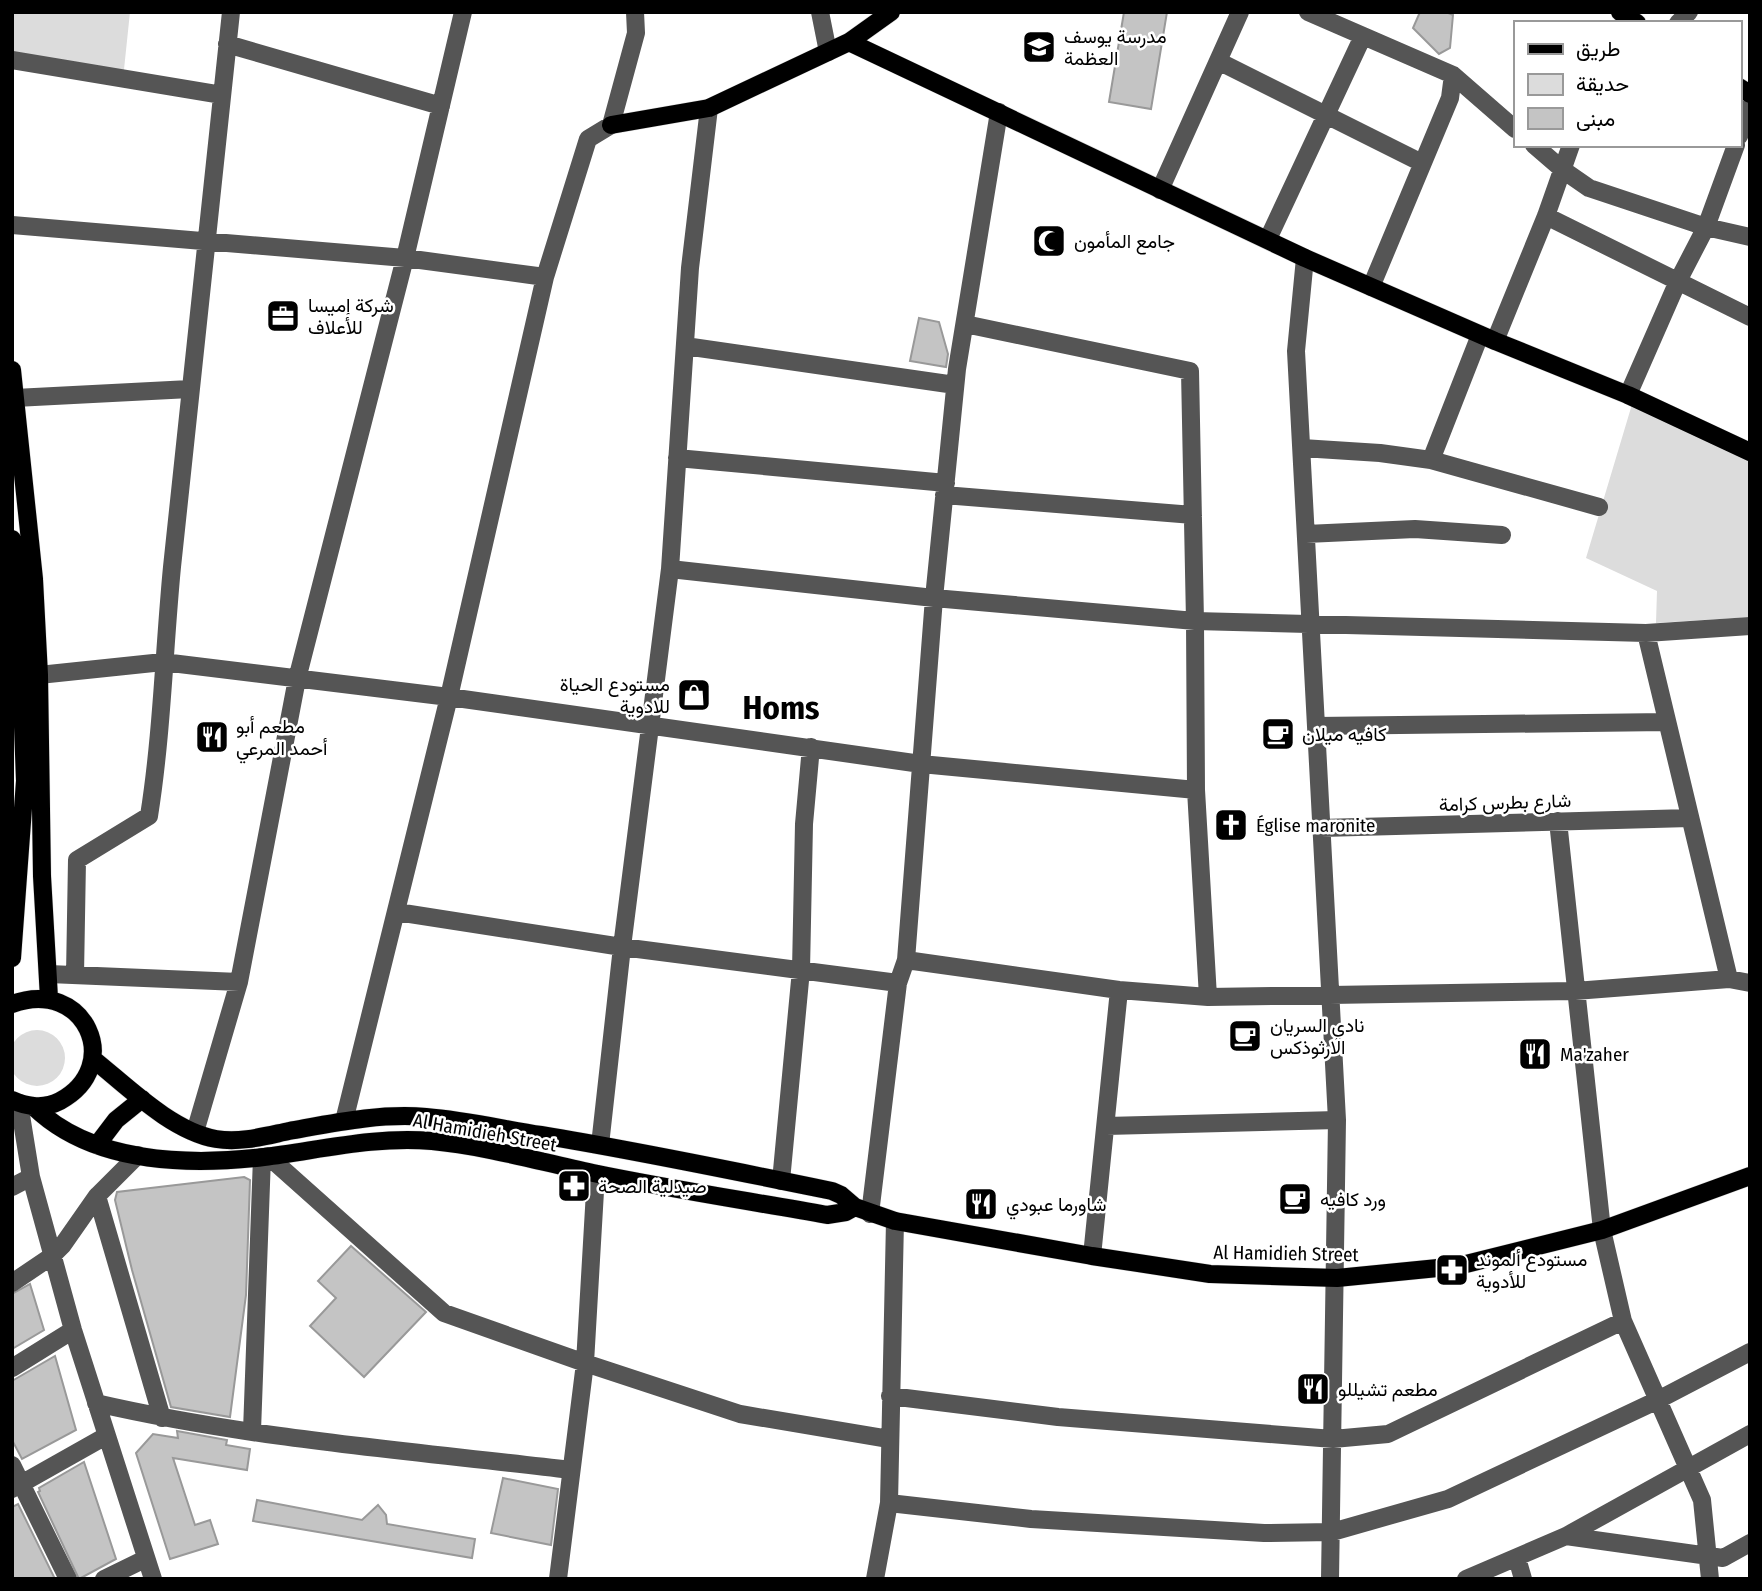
<svg xmlns="http://www.w3.org/2000/svg" width="1762" height="1591" font-family="'Fira Sans Condensed',Vazirmatn,sans-serif">
  <style>
    .green { fill: #dcdcdc }
    .building { fill: #c4c4c4; stroke: #999; stroke-width: 2 }
    .lines { fill: none; stroke-linecap: round; stroke-linejoin: round }
    .major-casing { stroke: #dbdbdb; stroke-width: 19 }
    .minor { stroke: #555; stroke-width: 18 }
    .major { stroke: #000; stroke-width: 18 }
    .labels { text-anchor: middle; stroke-width: 5; stroke-linejoin: round; paint-order: stroke }
    .poi-label { font-size: 19px; fill: #000; stroke: #fff; text-anchor: start }
    .street-label { font-size: 19px; fill: #000; stroke: #fff }
    .town-label { font-size: 33px; font-weight: bold; fill: #000; stroke: #fff }
  </style>
  <rect width="100%" height="100%" fill="#fff"/>
  <path class="green" d="M12 12H130L123 79 12 60Z
    M1633 401 1750 461V617L1656 623 1657 591 1586 558Z
    M9 1058a28 28 0 1 1 56 0a28 28 0 1 1-56 0Z"/>
  <path class="building" d="M1124 12H1167L1151 109 1109 102Z
    M1420 12H1446L1453 15 1450 48 1439 54 1413 28Z
    M919 318 939 322 948 354 946 367 910 361Z
    M244 1177 250 1180 246 1295 230 1417 171 1407 132 1270 115 1200 117 1192Z
    M351 1246 426 1312 364 1377 310 1326 336 1298 318 1281Z
    M30 1284 44 1330 12 1349V1294Z
    M55 1356 76 1430 22 1459 12 1440V1381Z
    M177 1431 227 1440 226 1445 250 1449 247 1470 173 1458 195 1525 210 1520 218 1544 170 1559 136 1453 153 1434 178 1438Z
    M84 1462 116 1559 79 1579 38 1492 40 1491 39 1488Z
    M503 1478 558 1489 551 1545 491 1533Z
    M257 1500 362 1520 378 1505 386 1515 387 1524 475 1539 472 1558 253 1521Z
    M18 1504 55 1579H12V1507Z"/>
  <g class="lines">
    <defs>
      <path id="major" d="M1620 12 1637 23
        M849 42 1305 258 1495 341 1628 395 1750 452
        M1739 87 1750 94
        M611 125 709 108 849 42 891 12
        M12 370 34 579 39 675 42 876 49 998
        M12 539 17 564 25 781 12 958
        M12 1004C85 977 125 1066 60 1101 45 1109 27 1107 12 1100
        M93 1059C127 1086 171 1131 216 1139 241 1143 265 1136 289 1131 334 1123 380 1113 426 1117 464 1120 503 1129 541 1135 638 1151 735 1171 832 1191L841 1195 855 1207 895 1221 1092 1256 1210 1274 1337 1278 1458 1266 1602 1230 1750 1176
        M34 1107C92 1163 187 1166 264 1157 320 1150 375 1136 432 1141 486 1146 540 1162 593 1173 670 1189 749 1201 827 1215L846 1212 855 1207
        M97 1145 116 1120 142 1099"/>
    </defs>
    <use href="#major" class="major-casing"/>
    <path class="minor" d="M820 12 828 52
      M1308 12 1453 75 1515 129
      M1678 23 1689 12
      M227 44 441 106
      M12 60 222 95
      M1218 61 1422 163
      M1739 136 1750 107
      M1534 145 1563 170 1589 188 1706 227 1750 237
      M1160 190 1240 12
      M1546 216 1750 317
      M12 225 405 258 545 277
      M1268 239 1363 36
      M1305 258 1296 351 1337 1120 1330 1579
      M1371 287 1450 98 1453 75
      M965 324 1190 371 1195 621 1196 790 1208 997
      M1495 341 1546 216 1571 145
      M685 346 955 385
      M1628 395 1678 281 1706 227 1736 145
      M15 398 190 389
      M1302 448 1380 453 1431 460 1599 507
      M677 458 946 483
      M1431 460 1480 335
      M944 495 1193 515
      M1306 534 1415 529 1502 535
      M670 569 934 598 1195 621 1646 633 1750 626
      M1646 633 1729 979
      M39 675 163 662 449 697 921 764 1196 790
      M1316 726 1667 722
      M1558 821 1602 1230 1623 1321 1702 1500 1710 1579
      M1321 828 1690 818
      M397 912 622 947 898 983
      M906 960 1119 990 1208 997 1575 991 1729 979 1750 983
      M49 974 239 982
      M75 975 77 860 149 816C162 734 164 650 172 567 191 382 210 197 231 12
      M19 1103 31 1177 73 1330 153 1579
      M344 1121 449 697 545 277 588 139 611 125 636 33 635 12
      M1106 1126 1337 1120
      M195 1132 239 982 297 679 405 258 463 12
      M600 1145 622 947 670 569 690 268 709 108
      M268 1156 444 1313 585 1363 740 1414 889 1439
      M781 1181 801 970 804 824 811 747
      M12 1187 31 1177
      M97 1196 162 1418
      M870 1214 898 983 906 960 934 598 957 369 999 112
      M1092 1256 1119 990
      M12 1283 52 1256 62 1246 97 1196 138 1155
      M12 1368 73 1330
      M890 1396 1058 1417 1333 1439 1388 1434 1623 1321
      M96 1403C252 1439 413 1451 571 1470
      M252 1431 262 1157
      M12 1465 68 1579
      M12 1489 106 1436
      M889 1503 1031 1519 1264 1533 1332 1532 1448 1499 1658 1400 1750 1352
      M1566 1536 1723 1558 1750 1543
      M1517 1558 1523 1579
      M104 1579 145 1559
      M558 1579 585 1363 596 1174
      M875 1579 889 1503 895 1221
      M1466 1579 1566 1536 1750 1434"/>
    <use href="#major" class="major"/>
  </g>
  <defs>
    <symbol id="school-square" viewBox="-11 -11 22 22"><rect x="-9" y="-9" width="18" height="18" rx="4" fill="#000" stroke="#fff"/><path d="M0-5L7-2L0 1L-7-2ZM-4 1L0 2.5L4 1V4Q0 6-4 4Z" fill="#fff"/></symbol>
    <symbol id="mosque-square" viewBox="-11 -11 22 22"><rect x="-9" y="-9" width="18" height="18" rx="4" fill="#000" stroke="#fff"/><path d="M3.5-4.9A6 6 0 1 0 3.5 4.9A5 5 0 1 1 3.5-4.9Z" fill="#fff"/></symbol>
    <symbol id="office-square" viewBox="-11 -11 22 22"><rect x="-9" y="-9" width="18" height="18" rx="4" fill="#000" stroke="#fff"/><path d="M-6-3h4V-5.5h4V-3h4V5H-6ZM-1-4.5V-3h2v-1.5ZM-6 0V1H6V0Z" fill="#fff"/></symbol>
    <symbol id="shop-square" viewBox="-11 -11 22 22"><rect x="-9" y="-9" width="18" height="18" rx="4" fill="#000" stroke="#fff"/><path d="M-5-2.5h2.3a2.7 3.5 0 0 1 5.4 0H5L5.5 6h-11ZM-1.5-2.5h3a1.5 2.3 0 0 0-3 0Z" fill="#fff"/></symbol>
    <symbol id="cafe-square" viewBox="-11 -11 22 22"><rect x="-9" y="-9" width="18" height="18" rx="4" fill="#000" stroke="#fff"/><path d="M-5.5-4.5H6V0H3Q3 3.5 0 3.5H-2.5Q-5.5 3.5-5.5 0ZM3-3.2v2h1.7v-2ZM-6 4.5H4V6H-6Z" fill="#fff"/></symbol>
    <symbol id="restaurant-square" viewBox="-11 -11 22 22"><rect x="-9" y="-9" width="18" height="18" rx="4" fill="#000" stroke="#fff"/><path d="M-5-6h1v4h1v-4h1v4h1v-4h1v5L-1.5 .5V6h-2V.5L-5-1ZM5-6V6H3V1.5H1.5Q1.5-4 5-6Z" fill="#fff"/></symbol>
    <symbol id="church-square" viewBox="-11 -11 22 22"><rect x="-9" y="-9" width="18" height="18" rx="4" fill="#000" stroke="#fff"/><path d="M-1.2-6h2.4v3.5h3.3v2.4h-3.3V6h-2.4V-.1h-3.3v-2.4h3.3Z" fill="#fff"/></symbol>
    <symbol id="pharmacy-square" viewBox="-11 -11 22 22"><rect x="-9" y="-9" width="18" height="18" rx="4" fill="#000" stroke="#fff"/><path d="M-2-6h4v4h4v4h-4v4h-4v-4h-4v-4h4Z" fill="#fff"/></symbol>
  </defs>
  <g fill-rule="evenodd">
    <use href="#school-square" x="1020" y="28" width="38" height="38"/>
    <use href="#mosque-square" x="1030" y="222" width="38" height="38"/>
    <use href="#office-square" x="264" y="297" width="38" height="38"/>
    <use href="#shop-square" x="675" y="676" width="38" height="38"/>
    <use href="#cafe-square" x="1259" y="715" width="38" height="38"/>
    <use href="#restaurant-square" x="193" y="718" width="38" height="38"/>
    <use href="#church-square" x="1212" y="806" width="38" height="38"/>
    <use href="#cafe-square" x="1226" y="1017" width="38" height="38"/>
    <use href="#restaurant-square" x="1516" y="1035" width="38" height="38"/>
    <use href="#pharmacy-square" x="555" y="1167" width="38" height="38"/>
    <use href="#cafe-square" x="1276" y="1180" width="38" height="38"/>
    <use href="#restaurant-square" x="962" y="1185" width="38" height="38"/>
    <use href="#pharmacy-square" x="1433" y="1251" width="38" height="38"/>
    <use href="#restaurant-square" x="1294" y="1370" width="38" height="38"/>
  </g>
  <g class="labels">
    <g class="poi-label">
      <text x="1064" y="43">مدرسة يوسف<tspan x="1064" dy="22">العظمة</tspan></text>
      <text x="1074" y="248">جامع المأمون</text>
      <text x="308" y="312">شركة إميسا<tspan x="308" dy="22">للأعلاف</tspan></text>
      <text x="670" y="691" text-anchor="end">مستودع الحياة<tspan x="670" dy="22">للادوية</tspan></text>
      <text x="236" y="733">مطعم أبو<tspan x="236" dy="22">أحمد المرعي</tspan></text>
      <text x="1302" y="741">كافيه ميلان</text>
      <text x="1256" y="832">Église maronite</text>
      <text x="1270" y="1032">نادي السريان<tspan x="1270" dy="22">الارثوذكس</tspan></text>
      <text x="1560" y="1061">Ma'zaher</text>
      <text x="598" y="1193">صيدلية الصحة</text>
      <text x="1320" y="1206">ورد كافيه</text>
      <text x="1006" y="1211">شاورما عبودي</text>
      <text x="1476" y="1266">مستودع ألموند<tspan x="1476" dy="22">للأدوية</tspan></text>
      <text x="1338" y="1396">مطعم تشيللو</text>
    </g>
    <g class="street-label">
      <text transform="translate(1505 802) rotate(-2)" y="7">شارع بطرس كرامة</text>
      <text transform="translate(485 1132) rotate(10)" y="7">Al Hamidieh Street</text>
      <text transform="translate(1286 1253) rotate(1)" y="7">Al Hamidieh Street</text>
    </g>
    <g class="town-label">
      <text x="781" y="719">Homs</text>
    </g>
  </g>
  <rect width="1762" height="1591" fill="none" stroke="#000000" stroke-width="28"/>
  <rect x="1514" y="21" width="228" height="126" fill="#ffffff" stroke="#999999" stroke-width="2"/>
  <rect x="1528" y="44" width="35" height="10" fill="#000000" stroke="#999999" stroke-width="2"/>
  <text x="1576" y="56" font-size="21" fill="#000000">طريق</text>
  <rect x="1528" y="74" width="35" height="21" fill="#dcdcdc" stroke="#999999" stroke-width="2"/>
  <text x="1576" y="91" font-size="21" fill="#000000">حديقة</text>
  <rect x="1528" y="108" width="35" height="21" fill="#c4c4c4" stroke="#999999" stroke-width="2"/>
  <text x="1576" y="126" font-size="21" fill="#000000">مبنى</text>
</svg>
